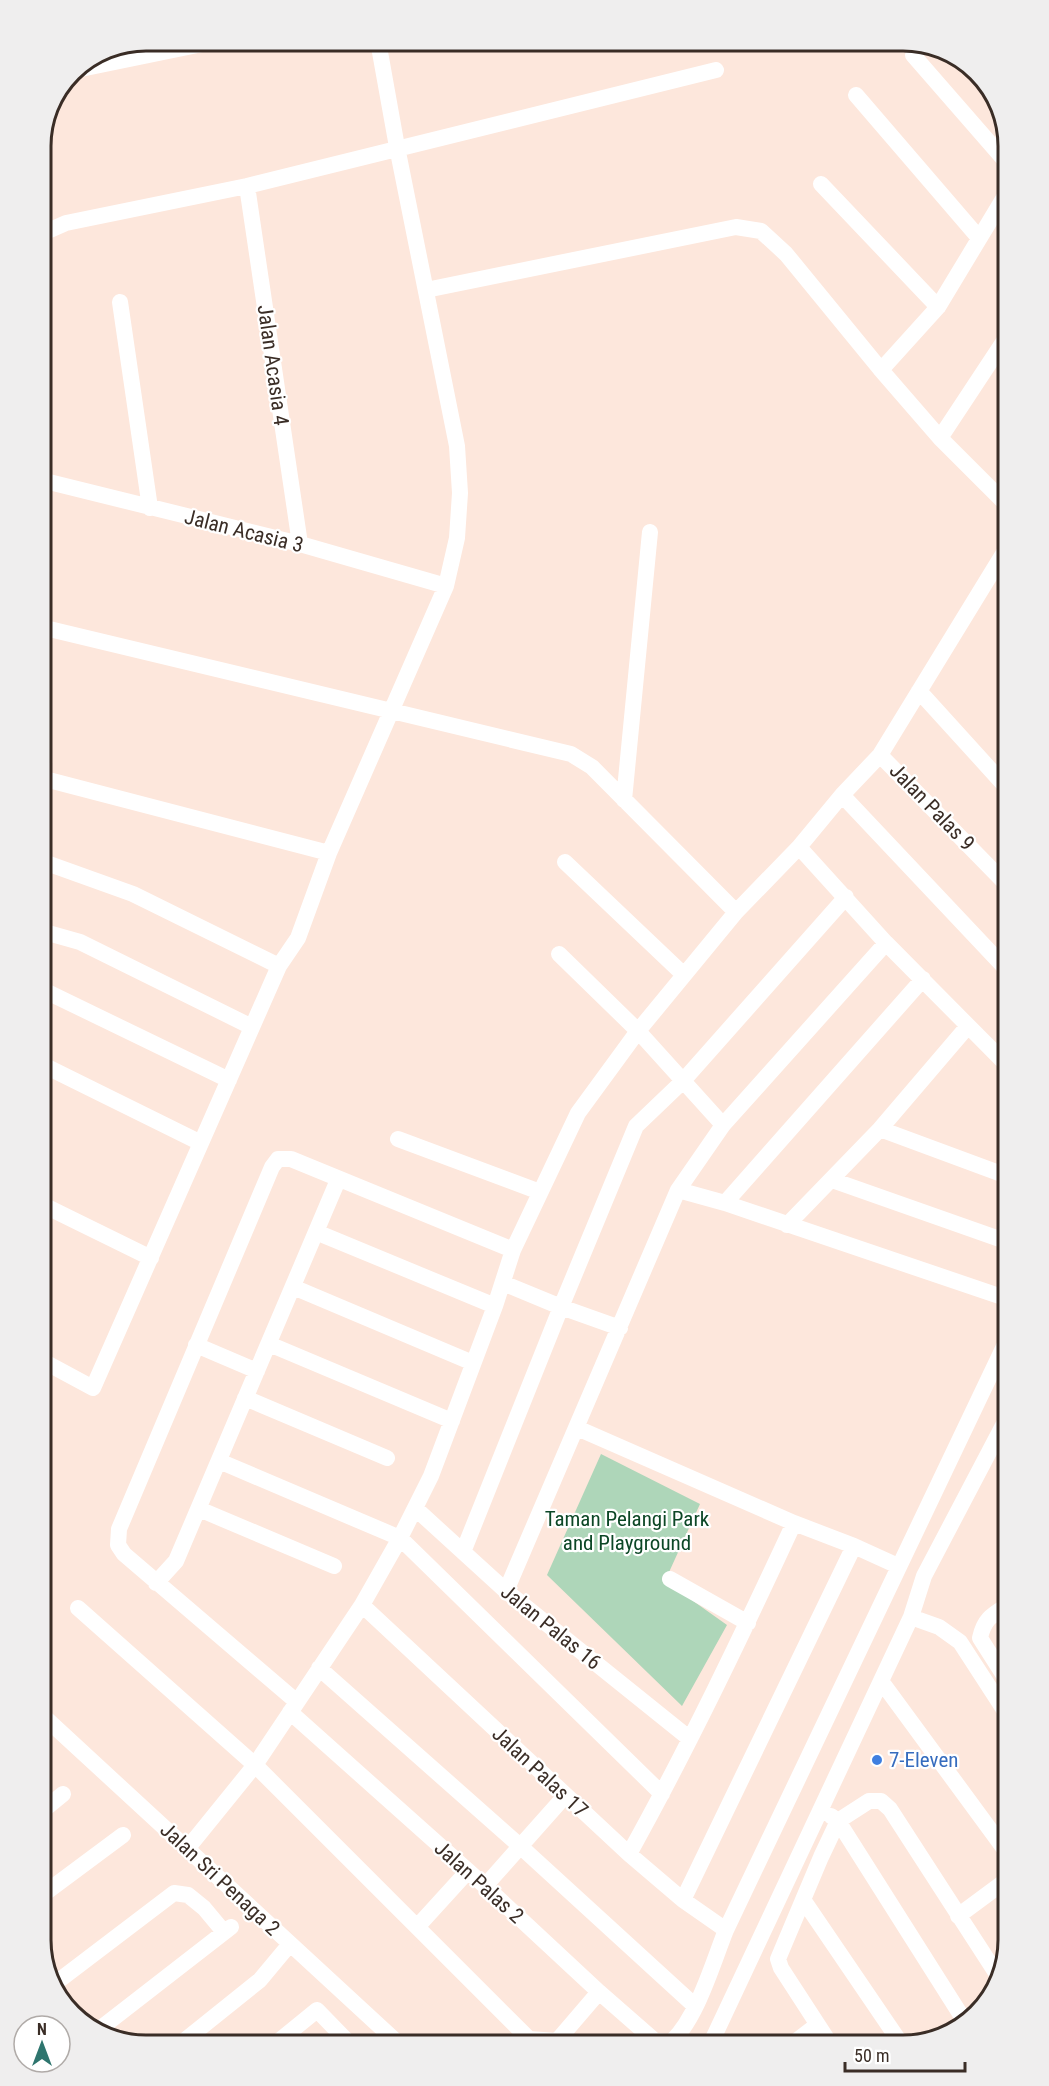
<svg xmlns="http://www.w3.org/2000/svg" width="1049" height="2086" font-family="'Roboto Condensed',sans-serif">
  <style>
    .green { fill: #aed6b9 }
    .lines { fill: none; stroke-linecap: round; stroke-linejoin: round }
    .minor { stroke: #fff; stroke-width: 16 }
    .shop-dot { fill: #3f7fe0; stroke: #fff; stroke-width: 2 }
    .labels { text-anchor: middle; stroke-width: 4.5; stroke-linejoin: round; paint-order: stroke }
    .street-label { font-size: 21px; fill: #3a2d26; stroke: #fff }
    .park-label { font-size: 21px; fill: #0c4726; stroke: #fff }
    .shop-label { font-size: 21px; fill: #366cbe; stroke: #fff; text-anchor: start }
    .rim { fill: none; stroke: #3a2d26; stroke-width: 3 }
  </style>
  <rect width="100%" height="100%" fill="#fde7dc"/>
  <path class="green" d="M601 1454 700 1504 665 1581 727 1625 682 1706 547 1575Z"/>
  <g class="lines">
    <path class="minor" d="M913 55 1008 164
      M71 71 217 41
      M856 95 979 238
      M821 184 938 307
      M247 186 300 544
      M41 234 66 223 247 186 716 70
      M426 290 736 227 761 231 786 254 881 370 940 438 1008 506
      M120 302 150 508
      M881 370 938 307 1008 191
      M940 438 1008 335
      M41 480 300 544 446 586
      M41 627 571 754 592 767 736 912
      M919 691 1008 789
      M880 755 1008 886
      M41 778 329 853
      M842 795 1008 971
      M624 800 650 532
      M799 847 886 943 1008 1066
      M41 861 133 894 279 966
      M565 862 684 975
      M41 931 80 942 252 1027
      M559 954 638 1031 723 1125
      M41 989 229 1080
      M41 1064 201 1143
      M880 1129 1007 1176
      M398 1139 540 1192
      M832 1180 1008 1242
      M678 1190 725 1203 1008 1299
      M725 1203 923 979
      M41 1204 151 1258
      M787 1225 880 1129 968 1026
      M316 1232 495 1306
      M503 1283 561 1307 620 1328
      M293 1287 473 1363
      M269 1344 452 1421
      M196 1345 257 1371
      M41 1360 93 1388 279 966 298 938 329 853 446 586 457 538 460 493 457 446 397 147 378 41
      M245 1398 387 1458
      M577 1428 794 1523 854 1546 898 1566
      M219 1461 400 1538 662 1794
      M199 1509 334 1566
      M416 1509 506 1591 690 1739
      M463 1552 561 1307 636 1126 682 1082 846 897
      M670 1579 748 1623
      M156 1583 176 1561 338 1180
      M506 1591 678 1190 723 1125 886 943
      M362 1605 629 1854 683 1900 726 1930
      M78 1608 255 1765 529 2039 557 2041 599 1992
      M911 1617 939 1627 960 1642 1008 1716
      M319 1668 520 1846 695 2006
      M881 1681 1008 1854
      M1008 1682 980 1638C984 1619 992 1615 1008 1605
      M297 1702 124 1554 118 1545 119 1529 272 1167 278 1159H291L513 1250
      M290 1712 485 1886 599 1992 655 2041 671 2042C697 2019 713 1962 726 1930L1008 1338
      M41 1714 400 2045
      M41 1812 63 1794
      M831 1816 838 1821 964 2020
      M187 1849 255 1765 362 1605 400 1538 431 1476 495 1306 513 1250 578 1113 638 1031 736 912 799 847 842 795 880 755 1008 546
      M629 1854C689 1746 742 1635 794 1523
      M485 1886 565 1796
      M41 1896 123 1835
      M683 1900 854 1546
      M804 1901 902 2045
      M958 1916 1008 1879
      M417 1927 468 1871
      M53 1985 174 1893 188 1895 204 1908 224 1932
      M97 2031 231 1927
      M179 2045 260 1980 290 1944
      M274 2045 317 2010 351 2045
      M710 2045 911 1617 924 1576 1008 1416
      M791 2045 817 2025
      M831 2045 781 1968 778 1959 821 1857 838 1821 869 1801H881L890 1809 998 1976"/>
  </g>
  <circle class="shop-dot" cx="877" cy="1760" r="6"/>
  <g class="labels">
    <g class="street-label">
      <text transform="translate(273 365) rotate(82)" y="7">Jalan Acasia 4</text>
      <text transform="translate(244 531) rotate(14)" y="7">Jalan Acasia 3</text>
      <text transform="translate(932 807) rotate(46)" y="7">Jalan Palas 9</text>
      <text transform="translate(551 1627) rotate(39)" y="7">Jalan Palas 16</text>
      <text transform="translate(540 1772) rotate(43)" y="7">Jalan Palas 17</text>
      <text transform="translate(220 1879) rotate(43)" y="7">Jalan Sri Penaga 2</text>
      <text transform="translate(479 1882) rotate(42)" y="7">Jalan Palas 2</text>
    </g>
    <g class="park-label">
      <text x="627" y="1526">Taman Pelangi Park<tspan x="627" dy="24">and Playground</tspan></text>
    </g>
    <g class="shop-label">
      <text x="889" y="1767">7-Eleven</text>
    </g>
  </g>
  <path d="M0 0H1049V2086H0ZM146 51H903A95 95 0 0 1 998 146V1940A95 95 0 0 1 903 2035H146A95 95 0 0 1 51 1940V146A95 95 0 0 1 146 51Z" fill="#efeeee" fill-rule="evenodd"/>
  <path class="rim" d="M146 51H903A95 95 0 0 1 998 146V1940A95 95 0 0 1 903 2035H146A95 95 0 0 1 51 1940V146A95 95 0 0 1 146 51Z"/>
  <g transform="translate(42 2044)"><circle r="28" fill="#ffffff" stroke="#b0aba8" stroke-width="1.5"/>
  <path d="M0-4.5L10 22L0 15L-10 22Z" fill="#2e756e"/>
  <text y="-9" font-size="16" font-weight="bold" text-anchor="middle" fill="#3a2d26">N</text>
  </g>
  <path d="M845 2062v9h120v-9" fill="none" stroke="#3a2d26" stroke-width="3"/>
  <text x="854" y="2062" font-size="18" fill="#3a2d26" stroke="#ffffff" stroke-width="4.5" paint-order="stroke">50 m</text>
</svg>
